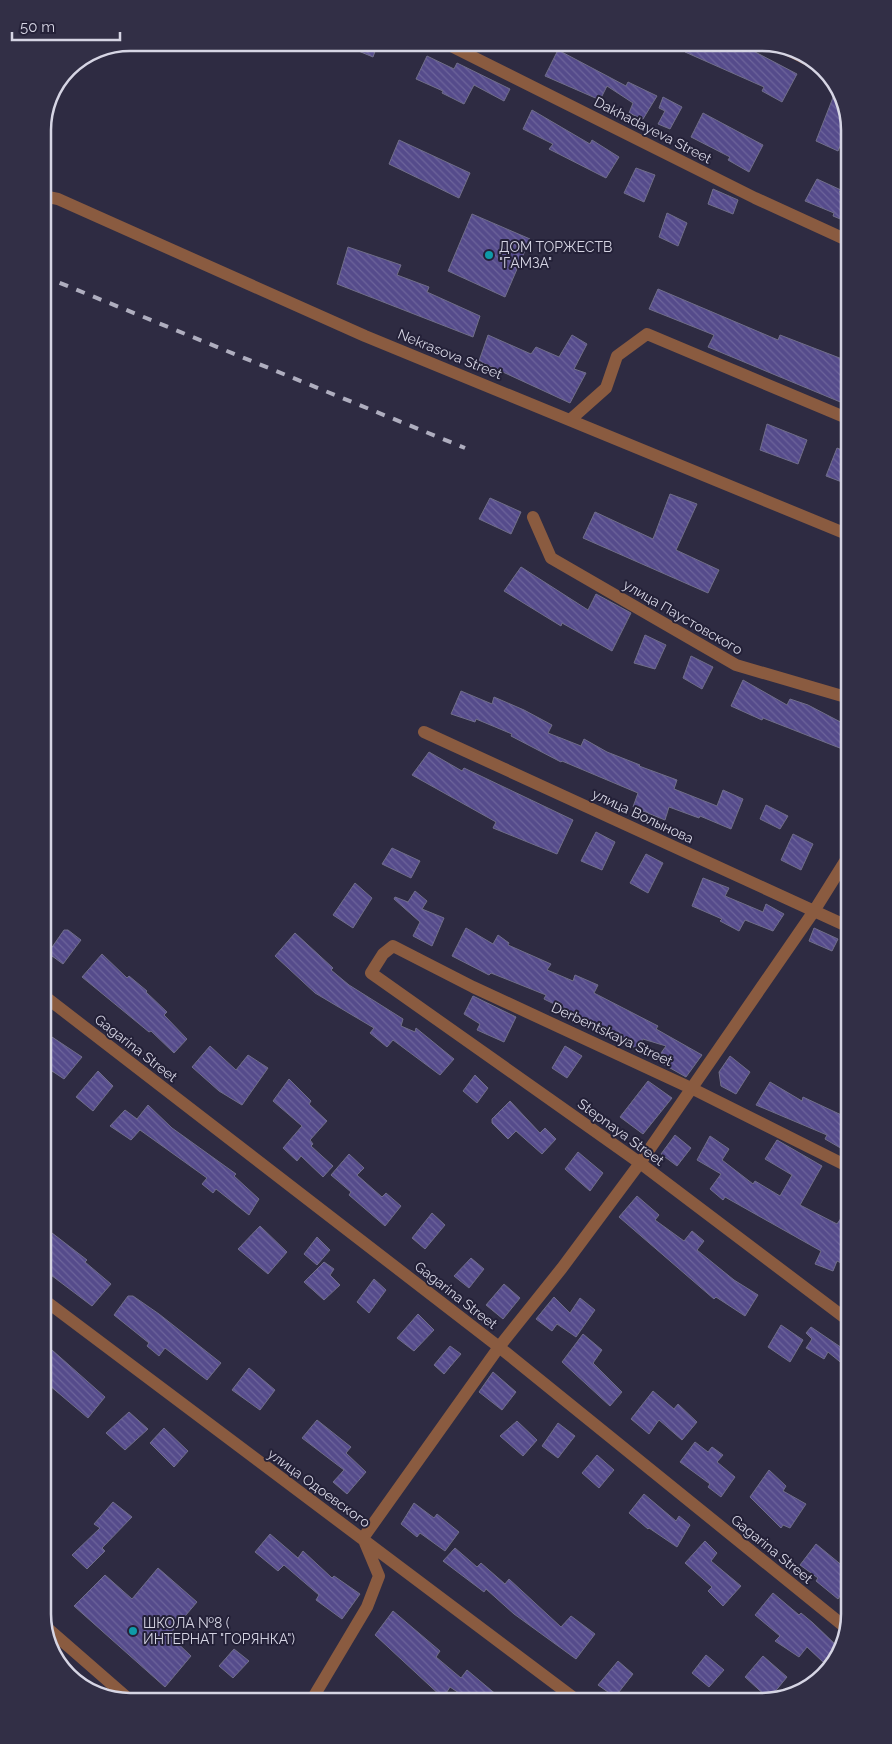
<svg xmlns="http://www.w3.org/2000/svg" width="892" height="1744" font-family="Raleway,sans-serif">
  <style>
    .building { fill: url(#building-back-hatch); stroke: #706e89 }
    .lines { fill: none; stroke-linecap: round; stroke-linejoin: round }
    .minor { stroke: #8a5b40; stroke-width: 12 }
    .rail { stroke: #afaebf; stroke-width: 4; stroke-dasharray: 9 9; stroke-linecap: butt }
    .culture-dot { fill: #0f9aa8; stroke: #242138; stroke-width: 2 }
    .labels { text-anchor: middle; stroke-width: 4; stroke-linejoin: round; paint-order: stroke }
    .street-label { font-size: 14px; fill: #d6d5e4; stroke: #242138 }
    .poi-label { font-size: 14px; fill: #d6d5e4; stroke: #242138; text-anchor: start }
    .rim { fill: none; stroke: #d6d5e4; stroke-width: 2.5 }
  </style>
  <defs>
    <pattern id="building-back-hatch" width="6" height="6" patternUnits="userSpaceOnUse" patternTransform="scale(1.25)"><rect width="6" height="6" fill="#554b8b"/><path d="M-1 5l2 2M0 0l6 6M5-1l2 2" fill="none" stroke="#6d649b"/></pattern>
  </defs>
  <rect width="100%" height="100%" fill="#2e2b42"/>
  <path class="building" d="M339 43H378L373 57Z
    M689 43H738L797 74 782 102 762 91 764 87 685 52Z
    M558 50 626 86 628 82 657 96 643 119 629 113 633 103 607 86 600 100 545 76Z
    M427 56 454 69 457 63 510 89 504 101 474 85 464 104 442 93 443 91 416 79Z
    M834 95 844 100 849 126 838 151 816 141Z
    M663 97 682 107 670 129 658 124 665 111 659 108Z
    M532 110 590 144 592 140 619 157 606 178 549 149 553 144 523 129Z
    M703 113 763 145 749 172 728 160 730 157 691 137Z
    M399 140 470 173 459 198 389 164Z
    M636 168 655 175 644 202 624 193Z
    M817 179 841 190 839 192 850 197V223L833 216 834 213 805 201Z
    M713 189 738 200 733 214 708 204Z
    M667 213 687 223 678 246 659 237Z
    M472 214 530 239 505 297 448 271Z
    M348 247 401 265 397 275 429 287 427 292 480 316 473 337 337 284Z
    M658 289 778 340 780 335 850 362V406L708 347 714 335 649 309Z
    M488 335 531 354 536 347 559 357 572 335 587 344 574 369 586 373 570 403 479 361Z
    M767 424 807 440 798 464 760 450Z
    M837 448 850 453V485L826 476Z
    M670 494 697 504 676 550 719 570 708 593 583 538 595 512 653 539Z
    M490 498 521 512 511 534 479 519Z
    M521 567 588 610 596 594 631 613 612 651 562 623 561 626 504 591Z
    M645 635 666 645 655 669 634 663Z
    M691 656 713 667 702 689 683 678Z
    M743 680 787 705 790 699 808 705 850 727V752L763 718 762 720 731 706Z
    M461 691 492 704 494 697 524 710 552 725 548 733 581 746 584 739 607 752 640 765 639 766 677 780 674 789 717 806 723 790 743 799 731 829 700 816 699 818 669 807 665 820 633 807 638 793 562 761 561 762 511 736 512 734 476 719 475 722 451 714Z
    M429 752 462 771 464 768 573 820 557 854 493 828 496 822 412 775Z
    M766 805 788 816 780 829 760 819Z
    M596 832 615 842 602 870 581 861Z
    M793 834 813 844 801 870 781 860Z
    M392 848 420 861 411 878 382 864Z
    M646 854 663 863 648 893 630 883Z
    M703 878 729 888 725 896 763 912 766 904 784 914 773 931 745 920 739 931 720 921 722 919 692 906Z
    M355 883 372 898 353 928 333 915Z
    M415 891 427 901 422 909 444 918 432 946 413 936 420 922 394 899 395 897 408 902Z
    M466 928 493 944 498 935 509 943 508 945 551 964 547 970 573 981 575 975 598 985 594 993 658 1026 656 1029 702 1055 686 1077 656 1060 666 1046 643 1039 637 1049 589 1021 544 999 546 995 491 973 489 975 452 956Z
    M814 928 838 939 832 951 809 941Z
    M64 930H68L81 940 63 964 48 953Z
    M295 933 333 968 331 970 349 985 403 1019 401 1026 415 1032 416 1028 454 1059 440 1075 393 1040 387 1047 370 1033 374 1028 315 993 275 956Z
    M102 954 127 978 129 976 147 991 146 992 167 1012 164 1015 187 1039 174 1053 151 1031 149 1032 82 977Z
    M473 996 516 1017 504 1042 477 1030 480 1024 464 1014Z
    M43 1031 82 1057 64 1079 43 1065Z
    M210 1046 236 1070 248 1055 268 1068 242 1105 219 1091 192 1067Z
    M565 1046 582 1056 567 1078 552 1068Z
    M730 1056 750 1072 736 1094 721 1086 719 1072Z
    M98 1071 113 1086 93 1111 76 1097Z
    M475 1075 488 1088 477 1103 463 1091Z
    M289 1079 311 1101 309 1104 327 1121 310 1140 313 1144 311 1146 333 1166 323 1177 301 1156 297 1161 283 1148 302 1126 273 1101Z
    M648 1081 672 1098 643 1134 620 1117Z
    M770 1082 802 1101 803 1097 850 1119V1140L844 1150 825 1139 827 1135 756 1105Z
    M510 1101 540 1133 545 1128 556 1139 542 1154 516 1131 508 1139 492 1123V1119Z
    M148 1105 172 1128 236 1174 234 1176 259 1199 249 1215 216 1189 213 1193 202 1184 207 1178 140 1130 131 1140 110 1126 125 1110 137 1119Z
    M675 1135 691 1148 677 1166 661 1154Z
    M710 1136 729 1149 722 1160 753 1184 755 1181 780 1196 792 1175 765 1159 777 1140 822 1166 800 1205 837 1224 850 1205V1267L837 1261 833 1271 815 1264 821 1251 725 1197 723 1200 710 1189 721 1174 697 1160Z
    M578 1152 603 1173 590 1191 565 1169Z
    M349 1154 364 1168 357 1175 382 1197 386 1193 401 1206 385 1226 349 1195 351 1192 331 1175Z
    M637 1196 659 1215 655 1220 684 1241 692 1231 704 1241 697 1250 734 1280 758 1295 745 1316 716 1297 714 1299 619 1217Z
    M432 1213 445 1225 425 1249 412 1238Z
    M43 1226 87 1260 85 1262 111 1284 92 1306 43 1269Z
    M260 1226 287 1252 268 1274 238 1249Z
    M317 1237 330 1250 317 1265 304 1254Z
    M471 1258 484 1269 469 1288 454 1276Z
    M324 1262 334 1269 330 1275 340 1285 324 1300 304 1282Z
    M374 1279 386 1290 369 1313 357 1302Z
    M504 1284 520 1298 503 1319 486 1305Z
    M128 1296H133L159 1314 221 1363 207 1380 165 1348 159 1356 147 1346 149 1343 114 1315Z
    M554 1297 570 1313 580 1298 595 1310 576 1337 557 1324 552 1331 536 1319Z
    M418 1314 434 1330 414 1351 397 1338Z
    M781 1325 803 1340 790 1362 768 1347Z
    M811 1327 842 1348 850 1339V1370L828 1352 824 1359 806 1348 812 1339 806 1333Z
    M583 1334 602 1350 593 1363 622 1392 610 1406 562 1362Z
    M43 1342 105 1397 88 1418 49 1385 43 1393Z
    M450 1346 461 1354 444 1374 434 1365Z
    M249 1368 275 1390 260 1410 232 1390Z
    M493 1372 516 1392 502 1410 479 1392Z
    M653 1391 674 1409 678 1404 697 1422 682 1440 659 1420 649 1434 631 1419Z
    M129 1412 148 1429 125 1450 106 1433Z
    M317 1420 351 1447 346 1453 366 1472 347 1494 333 1482 344 1470 302 1438Z
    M517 1421 537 1440 523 1456 500 1436Z
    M558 1423 575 1436 558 1458 542 1446Z
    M164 1428 188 1451 174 1467 150 1443Z
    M695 1442 708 1452 712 1447 723 1455 717 1462 735 1477 721 1497 708 1487 710 1484 680 1462Z
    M597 1455 614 1470 599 1488 582 1473Z
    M769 1470 786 1486 783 1491 806 1504 790 1528 783 1525 781 1528 750 1497Z
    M644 1494 676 1521 679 1516 690 1525 677 1547 649 1528 648 1529 629 1513Z
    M113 1502 132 1517 102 1548 105 1551 87 1569 72 1555 100 1528 94 1524Z
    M414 1503 434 1518 437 1514 459 1532 445 1551 420 1533 417 1537 401 1524Z
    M270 1534 298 1558 303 1551 332 1578 334 1576 360 1594 342 1619 316 1600 319 1595 284 1565 278 1571 255 1552Z
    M705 1541 717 1553 711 1561 741 1586 723 1606 708 1591 712 1587 685 1563Z
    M816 1544 850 1572V1582L838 1599 816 1581 818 1578 800 1565Z
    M455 1548 477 1567 481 1563 505 1584 509 1579 561 1627 571 1616 595 1634 576 1659 514 1614 486 1589 484 1592 443 1561Z
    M158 1568 197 1602 169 1635 191 1656 165 1687 74 1606 105 1575 132 1599Z
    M773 1593 799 1615 801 1613 813 1623 837 1646 823 1662 807 1647 799 1657 775 1641 780 1636 755 1615Z
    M393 1611 440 1651 436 1657 461 1678 467 1670 504 1701H471L450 1687 443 1698 375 1635Z
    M234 1649 249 1661 233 1678 219 1666Z
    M706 1655 724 1670 709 1687 692 1673Z
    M763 1656 787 1677 769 1699 745 1677Z
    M618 1661 633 1674 615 1697 598 1685Z"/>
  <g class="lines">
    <path class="minor" d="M445 43 755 198 849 241
      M786 49 818 65
      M43 196 58 199 365 336 849 535
      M570 420 606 388 617 356 647 334 849 419
      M533 517 551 558 736 665 849 698
      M424 732 849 927
      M43 995 499 1347 845 1627
      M43 1299 578 1701
      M849 1321 640 1163 371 973 383 954 393 946 473 987 693 1089 849 1167
      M45 1626 131 1701
      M311 1701 367 1607 379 1576 363 1538 499 1347 562 1268 640 1163 814 911 849 855"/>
    <path class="rail" d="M43 276 465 448"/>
  </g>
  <g class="culture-dot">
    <circle cx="489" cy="255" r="5"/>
    <circle cx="133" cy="1631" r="5"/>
  </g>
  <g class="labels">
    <g class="street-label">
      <text transform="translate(653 130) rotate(27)" y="5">Dakhadayeva Street</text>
      <text transform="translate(450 354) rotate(22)" y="5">Nekrasova Street</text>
      <text transform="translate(683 617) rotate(30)" y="5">улица Паустовского</text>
      <text transform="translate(643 816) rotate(25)" y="5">улица Волынова</text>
      <text transform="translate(612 1034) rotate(25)" y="5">Derbentskaya Street</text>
      <text transform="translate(136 1048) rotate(38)" y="5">Gagarina Street</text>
      <text transform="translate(621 1132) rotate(36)" y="5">Stepnaya Street</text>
      <text transform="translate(456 1295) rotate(38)" y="5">Gagarina Street</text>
      <text transform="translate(319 1488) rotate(36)" y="5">улица Одоевского</text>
      <text transform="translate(772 1549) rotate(39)" y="5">Gagarina Street</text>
    </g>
    <g class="poi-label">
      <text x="499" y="252">ДОМ ТОРЖЕСТВ<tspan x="499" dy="16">"ГАМЗА"</tspan></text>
      <text x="143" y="1628">ШКОЛА №8 (<tspan x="143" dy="16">ИНТЕРНАТ "ГОРЯНКА")</tspan></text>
    </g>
  </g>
  <path d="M0 0H892V1744H0ZM130 51H762A79 79 0 0 1 841 130V1614A79 79 0 0 1 762 1693H130A79 79 0 0 1 51 1614V130A79 79 0 0 1 130 51Z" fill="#322f46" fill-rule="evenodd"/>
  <path class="rim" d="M130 51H762A79 79 0 0 1 841 130V1614A79 79 0 0 1 762 1693H130A79 79 0 0 1 51 1614V130A79 79 0 0 1 130 51Z"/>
  <path d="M12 32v8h108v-8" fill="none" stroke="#d6d5e4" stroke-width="2.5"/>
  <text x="20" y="32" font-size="15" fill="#d6d5e4" stroke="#242138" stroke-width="4" paint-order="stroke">50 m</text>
</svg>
